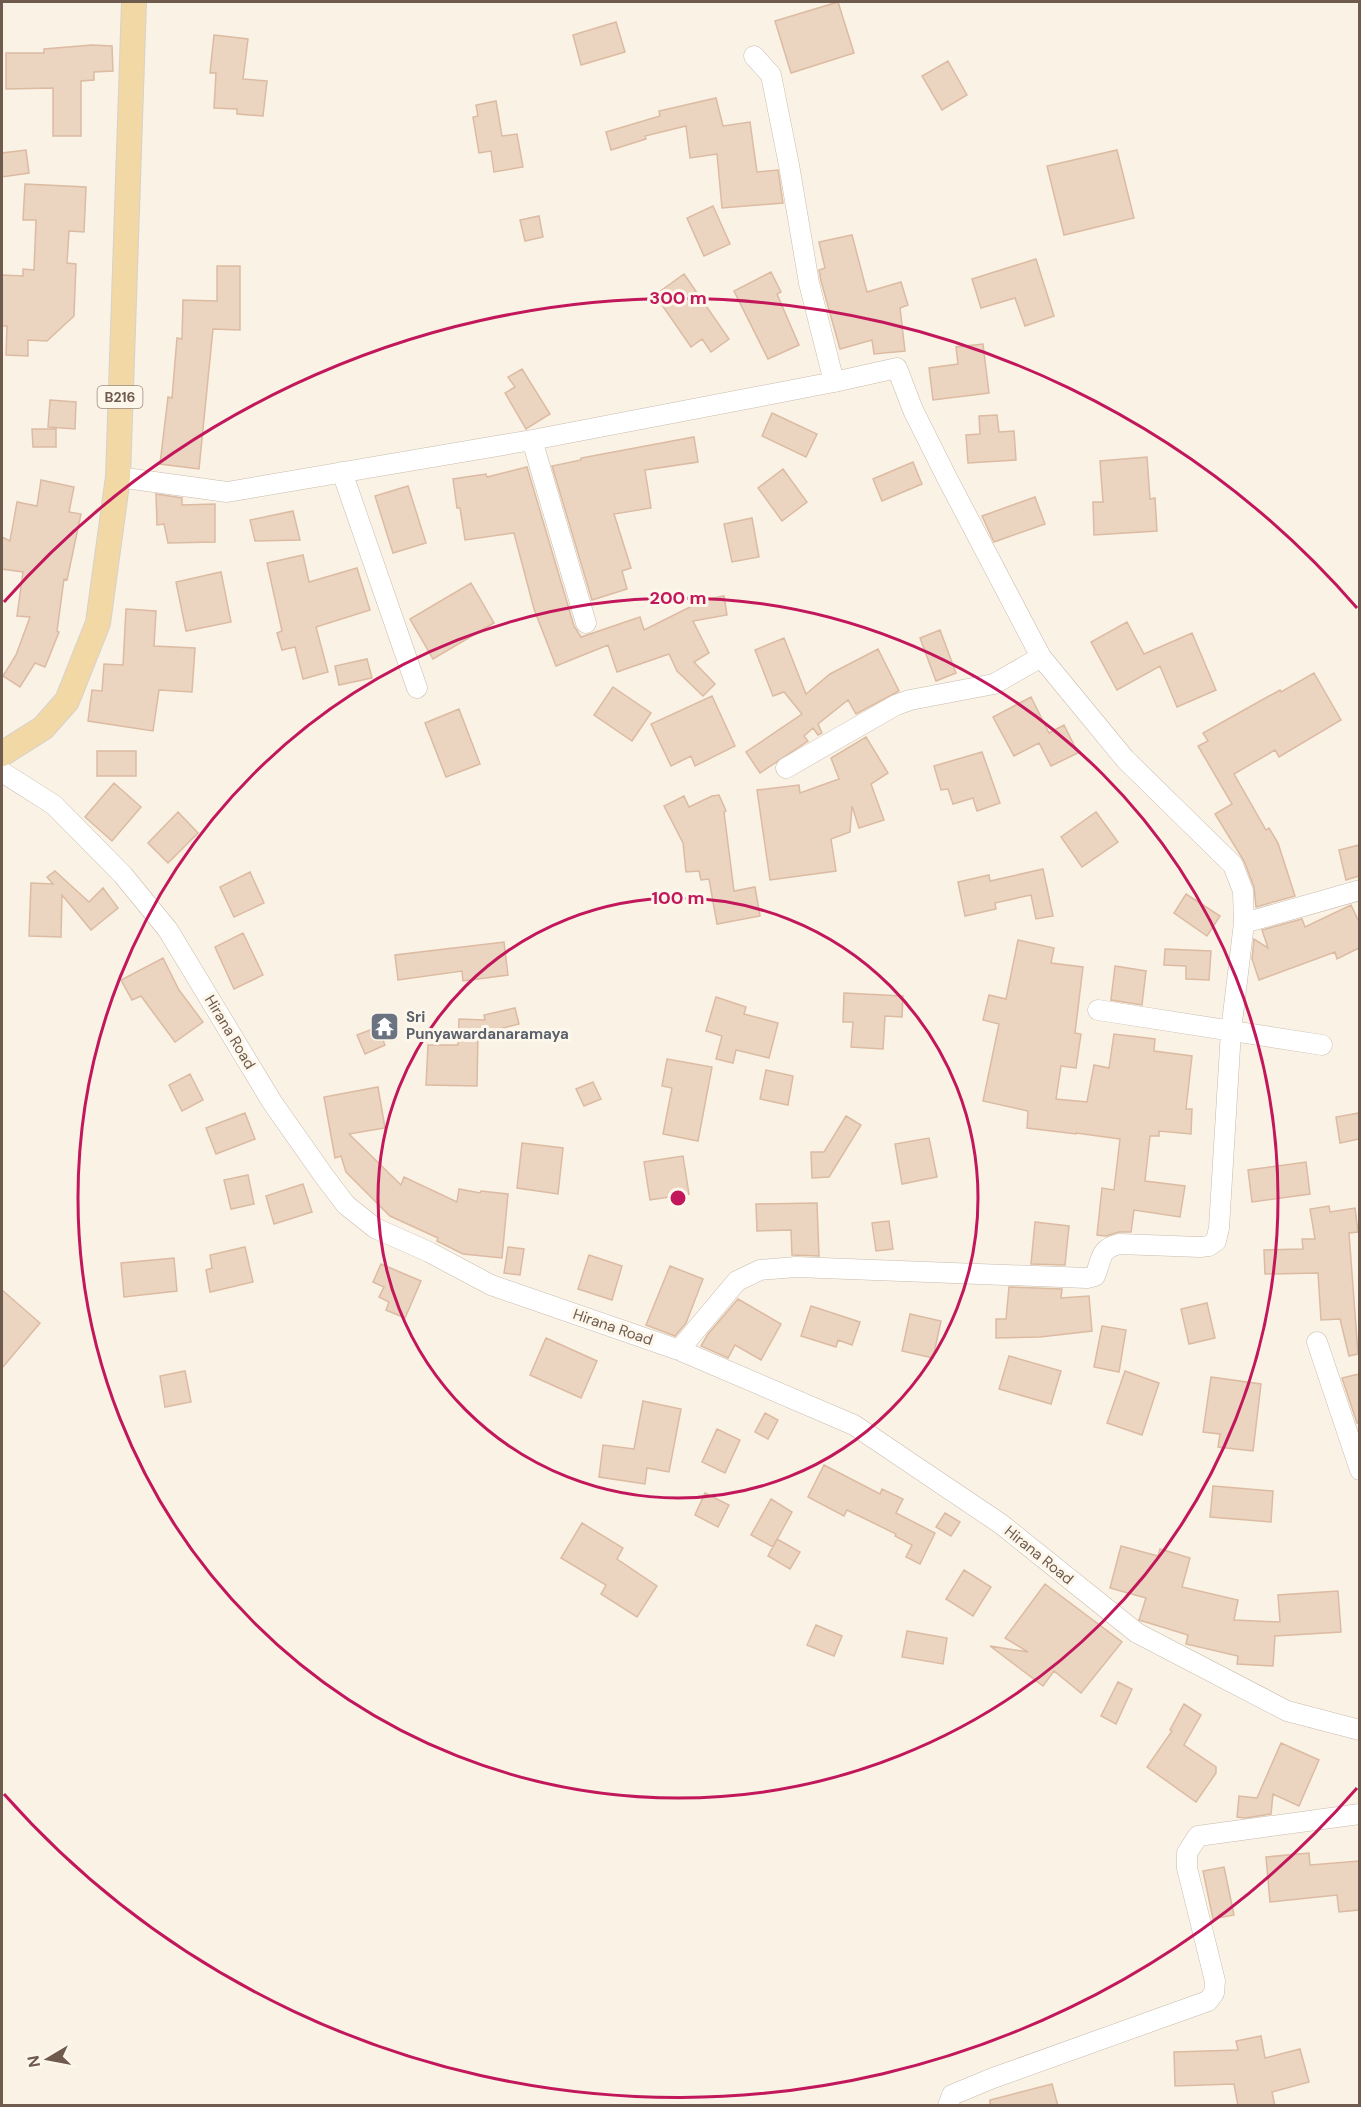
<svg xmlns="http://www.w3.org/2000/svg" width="1361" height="2107" font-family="'DM Sans',sans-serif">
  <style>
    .building { fill: #ebd4c0; stroke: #dcbba2; stroke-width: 1.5 }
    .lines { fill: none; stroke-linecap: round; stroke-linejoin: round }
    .minor-casing { stroke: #c9bbad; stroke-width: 21 }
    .major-casing { stroke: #d7d1cd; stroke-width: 26 }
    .minor { stroke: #fff; stroke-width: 20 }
    .major { stroke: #f1d8a5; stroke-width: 24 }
    .ring { fill: none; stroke: #c2185b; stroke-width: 3 }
    .labels { text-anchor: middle; stroke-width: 6; stroke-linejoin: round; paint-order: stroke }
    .shield { fill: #fdf7eb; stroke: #9a8a7c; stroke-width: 1.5 }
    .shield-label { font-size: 14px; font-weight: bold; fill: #6f5b4d }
    .worship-label { font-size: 15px; font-weight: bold; fill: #5b616d; stroke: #fdf7eb; text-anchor: start }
    .street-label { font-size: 15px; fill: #6f5b4d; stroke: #fdf7eb }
    .centre { fill: #c2185b; stroke: #fdf7eb; stroke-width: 3 }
    .ring-label { font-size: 18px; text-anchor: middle; font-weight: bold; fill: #c2185b; stroke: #fdf7eb; stroke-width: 6; stroke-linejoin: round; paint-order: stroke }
  </style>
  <rect width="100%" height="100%" fill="#f9f2e5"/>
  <path class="building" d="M838 2 854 53 791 73 775 21Z
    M616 22 625 52 581 65 573 35Z
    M214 35 248 39 243 79 267 81 263 116 237 114V109L214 108 216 73H210Z
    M92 45 112 46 113 71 94 72V80L81 81V136H53V88L6 89V53H44V49Z
    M948 61 967 95 942 110 922 76Z
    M716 98 723 126 750 122 757 172 778 170 783 203 722 208 717 154 690 158 686 126 645 136 646 139 611 150 606 132 660 116 659 111Z
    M496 101 502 136 517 134 523 167 494 172 491 151 479 153 473 117 478 116 476 105Z
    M26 150 29 173 2 177V153Z
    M1117 150 1134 218 1064 235 1047 166Z
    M25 184 86 187 84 232 69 231 67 263 76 264 74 316 47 341 28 340V356L6 355 7 326H2V275L23 276V269L34 270 36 220H23Z
    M713 206 730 244 704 256 687 218Z
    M539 216 543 237 525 241 520 220Z
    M852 235 867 292 901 282 908 305 900 308 905 351 874 354 872 340 840 349 821 281 819 270 825 268 819 242Z
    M1036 259 1054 316 1025 326 1015 298 981 308 972 279Z
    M217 266H240V330L213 329 199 469 160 464 168 397 172 398 177 338 182 339 183 300 217 301Z
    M771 272 781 292 777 294 799 345 768 359 734 291Z
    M684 274 729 339 711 352 702 339 691 347 655 295Z
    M983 344 989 393 933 400 929 368 958 364 956 347Z
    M522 369 550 414 526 429 505 393 515 387 508 377Z
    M50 400 76 402 75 429 48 427Z
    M772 413 817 434 806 457 762 436Z
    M997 415 999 432 1014 431 1016 460 968 463 966 435 980 434 979 416Z
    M32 429H56V447H33Z
    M694 437 698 462 645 470 651 508 614 514 631 568 622 571 627 589 592 600 552 466 581 460V458Z
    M1147 457 1150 499 1155 498 1157 531 1094 535 1093 502H1103L1100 461Z
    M913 462 922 484 882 501 873 479Z
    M527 467 574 626 581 637 640 617 644 630 704 600 724 596 727 615 693 621 709 653 694 662 715 684 703 696 677 671 669 654 617 672 608 645 556 666 534 609 514 533 465 540 460 508H457L453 479 486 474 487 477Z
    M783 469 807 502 782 521 758 488Z
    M41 480 74 487 69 512 81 514 67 580 64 579 57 631 59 632 45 667 35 663 20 687 3 676 16 655 30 617 17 616 23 572 2 569V537L10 541 17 502 37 506Z
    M408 486 426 543 393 553 375 496Z
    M156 494 182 498V505L215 504V542L168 543 164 524 157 525Z
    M1035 497 1045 524 994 542 982 516Z
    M293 511 300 540 255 541 250 520Z
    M752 518 759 557 732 562 724 524Z
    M303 555 309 582 357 568 370 610 316 627 328 672 303 679 295 647 282 650 277 633 282 631 267 563Z
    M221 572 231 622 186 631 176 582Z
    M471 583 494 623 433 659 410 619Z
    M126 609 156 611 154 646 195 648 192 692 159 690 153 731 88 721 92 690 102 691 104 664 123 665Z
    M1127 622 1144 654 1192 633 1216 690 1177 707 1160 666 1117 690 1091 642Z
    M940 630 956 673 936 681 920 638Z
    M784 638 806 694 830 674 878 649 899 691 856 714 848 700 818 724 822 733 818 735 813 728 804 736 808 741 760 773 746 752 802 714 784 692 773 696 755 650Z
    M367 659 372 678 339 685 335 666Z
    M1314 673 1341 720 1279 757 1275 750 1234 774 1266 830 1269 828 1278 843 1295 896 1256 907 1254 887 1244 861 1215 814 1232 804 1198 746 1208 741 1203 733 1244 710 1280 690 1281 692Z
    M613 687 651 713 632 741 594 715Z
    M712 696 735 746 695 766 691 756 671 766 651 724Z
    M1031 697 1049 733 1064 725 1078 753 1051 766 1039 743 1014 756 993 717Z
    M459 709 480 764 446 777 425 723Z
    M866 737 888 773 871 784 884 820 859 828 852 806 850 832 831 839 836 871 770 880 757 790 799 785 800 793 839 779 831 758Z
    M97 751H136V776H97Z
    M982 752 1000 803 977 811 973 798 953 804 948 789 941 790 934 766Z
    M114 783 141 807 112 841 85 817Z
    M719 795 726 811 724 812 734 891 755 887 760 916 717 924 709 879 701 880 699 871 686 872 683 843 664 806 684 796 689 807 712 796Z
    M178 812 198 833 168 863 148 843Z
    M1096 812 1118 842 1082 867 1061 837Z
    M1359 845V876L1346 880 1339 850Z
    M1043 869 1053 916 1036 919 1031 895 995 903 996 909 965 916 958 882 989 875 990 881Z
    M55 871 89 902 103 888 118 908 91 930 62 895 61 937 29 936 31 883 53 884 47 877Z
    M250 872 264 903 234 917 220 887Z
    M1186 894 1220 916 1207 936 1174 913Z
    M1351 905 1359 922V948L1337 959 1335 952 1259 980 1252 959 1254 939 1268 948 1262 930 1302 919 1305 927Z
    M243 933 263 975 234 989 215 947Z
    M1018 940 1054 948 1051 963 1083 967 1075 1033 1081 1034 1076 1068 1061 1066 1056 1099 1087 1102 1094 1065 1109 1068 1114 1034 1155 1039 1154 1051 1192 1056 1186 1109H1192L1191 1134 1159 1131V1136H1150L1145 1181 1185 1186 1180 1217 1134 1210 1131 1232H1119L1106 1236 1097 1235 1102 1188 1114 1190 1120 1139 1076 1133V1134L1027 1128 1028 1111 983 1101 999 1024 983 1020 989 995 1006 999Z
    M504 942 508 975 463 981 462 971 398 980 395 955Z
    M1165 949 1211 951 1209 980 1186 979V966L1164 965Z
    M163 958 179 990 203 1022 175 1042 141 996 132 1000 121 980Z
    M1115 966 1146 971 1142 1005 1111 1000Z
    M844 993 903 996 902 1017 885 1016 883 1049 851 1047 853 1022H843Z
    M716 997 746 1007 744 1014 778 1023 769 1058 736 1050 733 1063 716 1059 722 1036 706 1031Z
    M515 1008 519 1024 478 1034 477 1086 426 1085 428 1045H458L459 1019 485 1020 484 1015Z
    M378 1027 385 1045 365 1054 357 1035Z
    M667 1059 712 1067 698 1141 663 1134 672 1088 662 1086Z
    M766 1070 793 1076 788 1105 760 1099Z
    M190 1074 203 1100 182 1111 169 1085Z
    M593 1082 601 1099 584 1106 576 1089Z
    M378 1087 385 1128 349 1134 401 1185 404 1177 457 1202 459 1189 480 1193 481 1191 508 1194 502 1258 463 1254 437 1241 438 1238 390 1216 346 1172 341 1156 335 1158 324 1097Z
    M245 1113 255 1139 216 1154 206 1128Z
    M1359 1113V1139L1340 1143 1336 1117Z
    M846 1116 861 1125 829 1177 812 1178 811 1152H824Z
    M929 1138 937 1177 902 1184 895 1144Z
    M522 1143 563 1148 558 1194 517 1188Z
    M683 1156 689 1194 650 1200 644 1162Z
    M1306 1162 1310 1194 1252 1202 1248 1170Z
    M248 1175 254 1204 231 1209 224 1180Z
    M303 1184 312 1212 274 1224 266 1196Z
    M817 1203 819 1256 792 1255 791 1230 757 1231 756 1204Z
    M1329 1206 1330 1212 1355 1208 1358 1232 1349 1233 1358 1354 1349 1356 1340 1319 1321 1320 1318 1273 1265 1274 1264 1250 1303 1249 1302 1239H1315L1310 1209Z
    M889 1221 893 1249 876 1251 872 1223Z
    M1035 1222 1069 1226 1065 1265 1031 1264Z
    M245 1247 253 1282 210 1292 206 1270 212 1268 210 1255Z
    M508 1247 524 1249 520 1275 504 1273Z
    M589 1255 622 1266 612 1300 578 1289Z
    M174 1258 177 1291 124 1297 121 1263Z
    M381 1264 421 1281 405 1318 386 1310 389 1302 379 1297 384 1287 373 1282Z
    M670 1266 703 1279 686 1323 675 1336 646 1325Z
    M1009 1287 1062 1289 1061 1298 1089 1296 1092 1331 1040 1337 996 1338V1319H1006Z
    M2 1290 40 1323 2 1368Z
    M738 1299 781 1324 761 1360 735 1345 728 1358 701 1346 708 1334Z
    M1207 1303 1215 1338 1189 1344 1181 1309Z
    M811 1306 860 1322 852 1345 838 1340 836 1347 801 1336Z
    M910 1314 941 1321 933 1358 902 1351Z
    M1102 1326 1126 1330 1119 1372 1094 1367Z
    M546 1338 597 1361 581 1398 530 1375Z
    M1009 1356 1061 1371 1051 1404 999 1389Z
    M185 1371 191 1402 165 1407 160 1376Z
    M1125 1371 1159 1383 1142 1435 1107 1423Z
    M1359 1374V1423H1357L1342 1378Z
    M1211 1377 1261 1384 1253 1451 1218 1447 1220 1434 1203 1432Z
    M643 1401 681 1409 669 1472 647 1468 645 1484 599 1477 603 1445 634 1449Z
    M765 1413 778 1420 768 1439 755 1432Z
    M717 1429 740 1440 725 1473 702 1462Z
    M824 1465 880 1494 882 1489 903 1499 896 1513 935 1533 920 1564 906 1557 912 1545 895 1536 896 1534 847 1510 844 1516 808 1497Z
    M1213 1486 1273 1491 1271 1522 1210 1517Z
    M705 1493 729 1505 718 1527 695 1515Z
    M771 1499 792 1512 773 1547 751 1535Z
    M945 1513 960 1522 951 1536 936 1527Z
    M582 1523 623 1548 617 1559 657 1586 637 1617 601 1594 606 1585 561 1558Z
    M777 1539 800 1552 790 1569 768 1556Z
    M1121 1546 1158 1556 1160 1549 1190 1558 1182 1587 1238 1600 1234 1620 1280 1622 1278 1595 1338 1591 1341 1632 1275 1636 1273 1666 1237 1664 1238 1656 1186 1644 1188 1635 1139 1620 1146 1598 1110 1588Z
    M964 1570 991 1587 973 1616 946 1599Z
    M1045 1584 1122 1642 1081 1693 1054 1671 1043 1686 990 1646 1028 1652 1005 1638Z
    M816 1625 842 1636 834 1656 807 1645Z
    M907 1631 947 1638 943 1664 902 1657Z
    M1118 1682 1132 1689 1116 1724 1101 1716Z
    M1184 1704 1201 1715 1184 1745 1216 1767V1773L1196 1802 1147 1767 1172 1731 1170 1730Z
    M1281 1743 1319 1760 1299 1806 1273 1794 1271 1814 1245 1818 1237 1817 1239 1796 1257 1798Z
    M1309 1853 1310 1865 1359 1861V1910L1339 1912 1337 1895 1270 1902 1266 1857Z
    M1224 1867 1234 1915 1213 1919 1203 1871Z
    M1261 2036 1265 2058 1300 2049 1309 2082 1272 2092 1275 2106H1238L1234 2084 1175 2086 1174 2052 1238 2050 1236 2041Z
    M1052 2084 1058 2106H990V2100Z"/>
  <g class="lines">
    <defs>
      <path id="minor" d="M754 56 771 75 789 165 809 283 834 382
        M532 440 586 623
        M342 472 417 688
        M118 477 227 492 532 440 834 382 897 368 913 410 947 478 1041 657 1125 759 1233 865 1243 891 1244 923 1231 1031 1219 1228 1216 1241 1209 1246 1200 1247 1119 1244C1099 1249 1102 1259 1095 1276L1087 1278 796 1267 760 1270 737 1281 679 1350
        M786 768 896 705 910 700 994 684 1041 657
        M2 772 54 805 123 875 168 930 272 1102 324 1176 346 1205 375 1228 429 1252 491 1285 679 1350 854 1425 1001 1524 1137 1633 1287 1711 1360 1730
        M1244 923 1360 890
        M1098 1010 1322 1045
        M1317 1342 1360 1470
        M948 2106 952 2095 993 2078 1208 2001 1214 1993 1215 1981 1187 1868V1853L1198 1836 1360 1814"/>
      <path id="major" d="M2 754 43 728 67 701 98 623 118 477 134 2"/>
    </defs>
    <use href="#minor" class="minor-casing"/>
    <use href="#major" class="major-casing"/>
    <use href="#minor" class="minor"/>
    <use href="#major" class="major"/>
  </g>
  <g class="ring">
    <circle cx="678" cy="1198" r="300"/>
    <circle cx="678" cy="1198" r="600"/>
    <path d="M1357 1788A900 900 0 0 1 4 1794M4 602A900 900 0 0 1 1357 608"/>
  </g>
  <defs>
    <symbol id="temple-square" viewBox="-11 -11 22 22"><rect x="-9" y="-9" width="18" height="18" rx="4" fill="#6b7280" stroke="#fdf7eb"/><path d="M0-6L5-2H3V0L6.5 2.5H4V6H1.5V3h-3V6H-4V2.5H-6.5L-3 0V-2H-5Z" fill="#fff"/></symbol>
  </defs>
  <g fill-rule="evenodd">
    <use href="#temple-square" x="368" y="1010" width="33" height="33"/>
  </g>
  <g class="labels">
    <rect class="shield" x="97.5" y="386" width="45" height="22" rx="4.5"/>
    <g class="shield-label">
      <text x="120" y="402">B216</text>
    </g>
    <g class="worship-label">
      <text x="406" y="1022">Sri<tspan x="406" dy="17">Punyawardanaramaya</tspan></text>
    </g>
    <g class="street-label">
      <text transform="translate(230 1032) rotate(59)" y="5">Hirana Road</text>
      <text transform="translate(613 1327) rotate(19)" y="5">Hirana Road</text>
      <text transform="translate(1039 1555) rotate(39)" y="5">Hirana Road</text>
    </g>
  </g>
  <circle cx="678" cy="1198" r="9" class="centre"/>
  <g class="ring-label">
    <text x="678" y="304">300 m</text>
    <text x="678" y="604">200 m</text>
    <text x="678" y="904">100 m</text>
  </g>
  <rect width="1361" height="2107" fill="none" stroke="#6f5b4d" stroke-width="6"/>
  <g transform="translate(48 2059) rotate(260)" stroke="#fdf7eb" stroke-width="4.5" paint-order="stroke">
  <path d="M0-4.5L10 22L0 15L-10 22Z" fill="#6f5b4d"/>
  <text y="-9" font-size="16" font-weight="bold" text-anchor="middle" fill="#6f5b4d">N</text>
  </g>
</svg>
